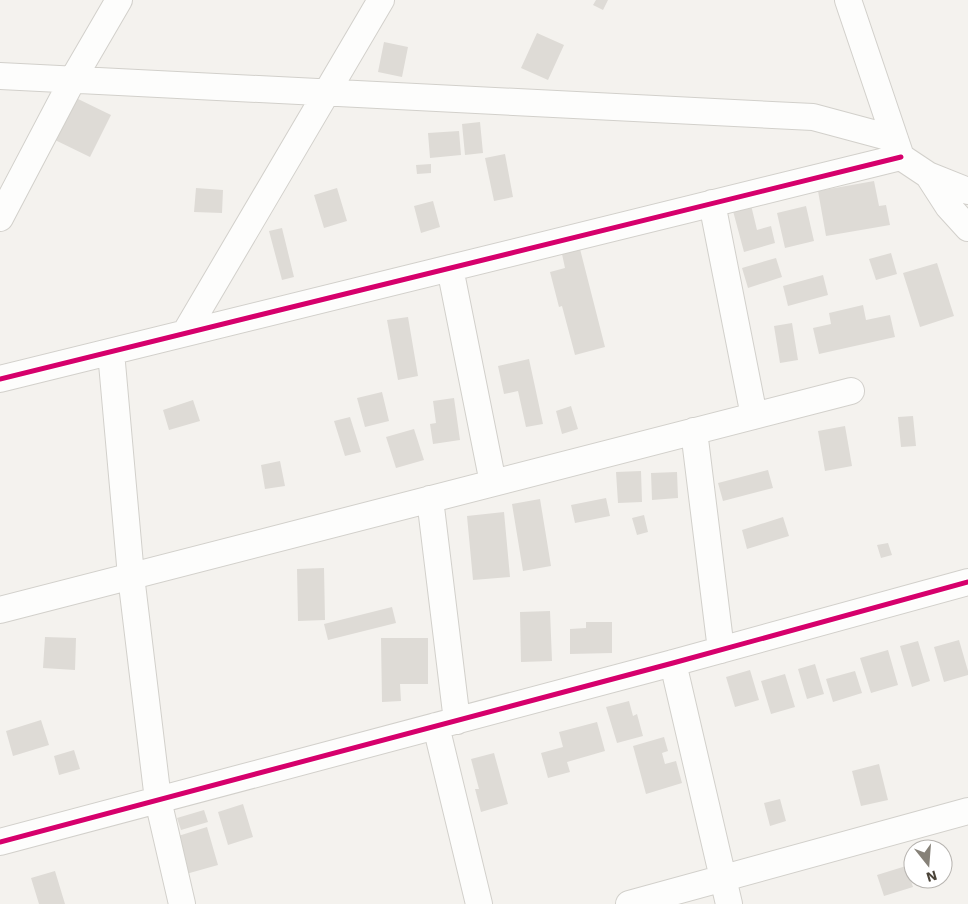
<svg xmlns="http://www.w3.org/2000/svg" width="968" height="904" font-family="'Work Sans',sans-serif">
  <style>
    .building { fill: #dedbd6 }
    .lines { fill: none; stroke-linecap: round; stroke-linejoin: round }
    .minor-casing { stroke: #d2d0cb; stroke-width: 28 }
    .minor { stroke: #fdfdfc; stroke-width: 26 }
    .cycleway-casing { stroke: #fff; stroke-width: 8 }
    .cycleway { stroke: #d6006c; stroke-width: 5 }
  </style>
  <rect width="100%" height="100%" fill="#f4f2ee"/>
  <path class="building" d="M596 0H608L603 10 593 5Z
    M537 33 564 45 548 80 521 68Z
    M384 42 408 47 402 77 378 72Z
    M76 98 111 115 90 157 55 140Z
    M480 122 483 153 465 155 462 124Z
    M459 131 461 155 430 158 428 133Z
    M505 154 513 197 494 201 485 158Z
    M431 164V173L417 174 416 165Z
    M874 181 879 206 886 205 890 225 826 236 818 191Z
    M196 188 223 190 222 213 194 212Z
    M337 188 347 221 324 228 314 195Z
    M433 201 440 227 421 233 414 206Z
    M751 205 757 230 771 226 775 243 744 252 733 211Z
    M806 206 814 241 785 248 777 213Z
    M282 228 294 277 282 280 269 231Z
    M580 249 605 347 575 355 562 306 559 307 550 272 565 268 562 254Z
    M891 253 897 274 876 280 869 259Z
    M776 258 782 277 748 288 742 268Z
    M937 263 954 316 920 327 903 273Z
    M823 275 828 295 788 306 783 286Z
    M863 305 866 320 890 315 895 337 819 354 813 328 831 324 829 313Z
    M408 317 418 376 398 380 387 320Z
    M792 323 798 360 780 363 774 326Z
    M529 359 543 424 526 427 518 391 504 394 498 366Z
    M382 392 389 421 365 427 357 398Z
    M454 398 460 440 433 444 430 424 436 423 433 401Z
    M193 400 200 421 169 430 163 410Z
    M571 406 578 429 562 434 556 411Z
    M913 416 916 446 901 447 898 417Z
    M350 417 361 452 345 456 334 421Z
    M845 426 852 466 825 471 818 431Z
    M414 429 424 460 396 468 386 437Z
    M280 461 285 486 265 489 261 465Z
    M768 470 773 488 723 501 718 483Z
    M641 471 642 502 618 503 616 472Z
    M677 472 678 498 652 500 651 473Z
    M606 498 610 516 575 523 571 505Z
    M540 499 551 566 523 571 512 504Z
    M504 512 510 577 473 580 467 516Z
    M644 515 648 532 637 535 632 518Z
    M783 517 789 536 747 549 742 530Z
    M888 543 892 555 881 558 877 545Z
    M324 568 325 620 298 621 297 569Z
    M392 607 396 623 328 640 324 624Z
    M550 611 552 661 521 662 520 612Z
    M586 622H612V653L570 654V629L586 628Z
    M45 637 76 638 75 670 43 668Z
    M381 638H428V684H400L401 701 382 702Z
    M959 640 968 671V675L944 682 934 647Z
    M918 641 930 681 912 687 900 646Z
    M888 650 898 685 871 693 860 658Z
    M815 664 824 694 807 699 798 669Z
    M750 670 759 700 735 707 726 677Z
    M855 671 862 693 833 702 826 679Z
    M785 674 795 707 771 714 761 681Z
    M629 701 633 716 637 714 643 736 617 743 606 707Z
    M41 720 49 745 13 756 6 731Z
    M597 722 605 751 567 762 570 772 548 778 541 753 563 747 559 732Z
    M664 737 668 751 662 753 665 764 676 761 682 783 646 794 633 746Z
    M74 750 80 769 59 775 54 756Z
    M494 753 508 804 481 812 475 789H479L471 759Z
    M879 764 888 800 861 806 852 771Z
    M780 799 786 821 770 826 764 803Z
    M243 804 253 837 228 845 218 812Z
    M204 810 208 822 181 830 177 818Z
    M207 827 218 865 186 874 175 837Z
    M906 866 913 887 884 896 877 875Z
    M55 871 65 904H39L31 878Z"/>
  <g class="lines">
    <defs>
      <path id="minor" d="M848 0 901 157 928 175 968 191
        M0 76 813 117 895 139
        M928 175 948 206 968 228
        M712 203 754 416
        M0 218 73 79 119 0
        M450 268 493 483
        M185 333 381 0
        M111 352 131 576 158 800 182 904
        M0 379 901 157
        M694 431 721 650
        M430 499 457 721
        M0 610 851 391
        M673 663 729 904
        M436 726 479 904
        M0 842 673 663 968 582
        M629 904 968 811"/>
    </defs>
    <use href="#minor" class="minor-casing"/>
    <use href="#minor" class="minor"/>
    <defs>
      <path id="cycleway" d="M0 379 901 157
        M0 842 673 663 968 582"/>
    </defs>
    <use href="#cycleway" class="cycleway-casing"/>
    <use href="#cycleway" class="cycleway"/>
  </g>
  <g transform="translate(928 864) rotate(163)"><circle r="24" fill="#ffffff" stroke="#b7b4b0"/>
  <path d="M0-4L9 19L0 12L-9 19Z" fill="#868178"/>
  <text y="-8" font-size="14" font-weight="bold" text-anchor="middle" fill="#4b4439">N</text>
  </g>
</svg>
